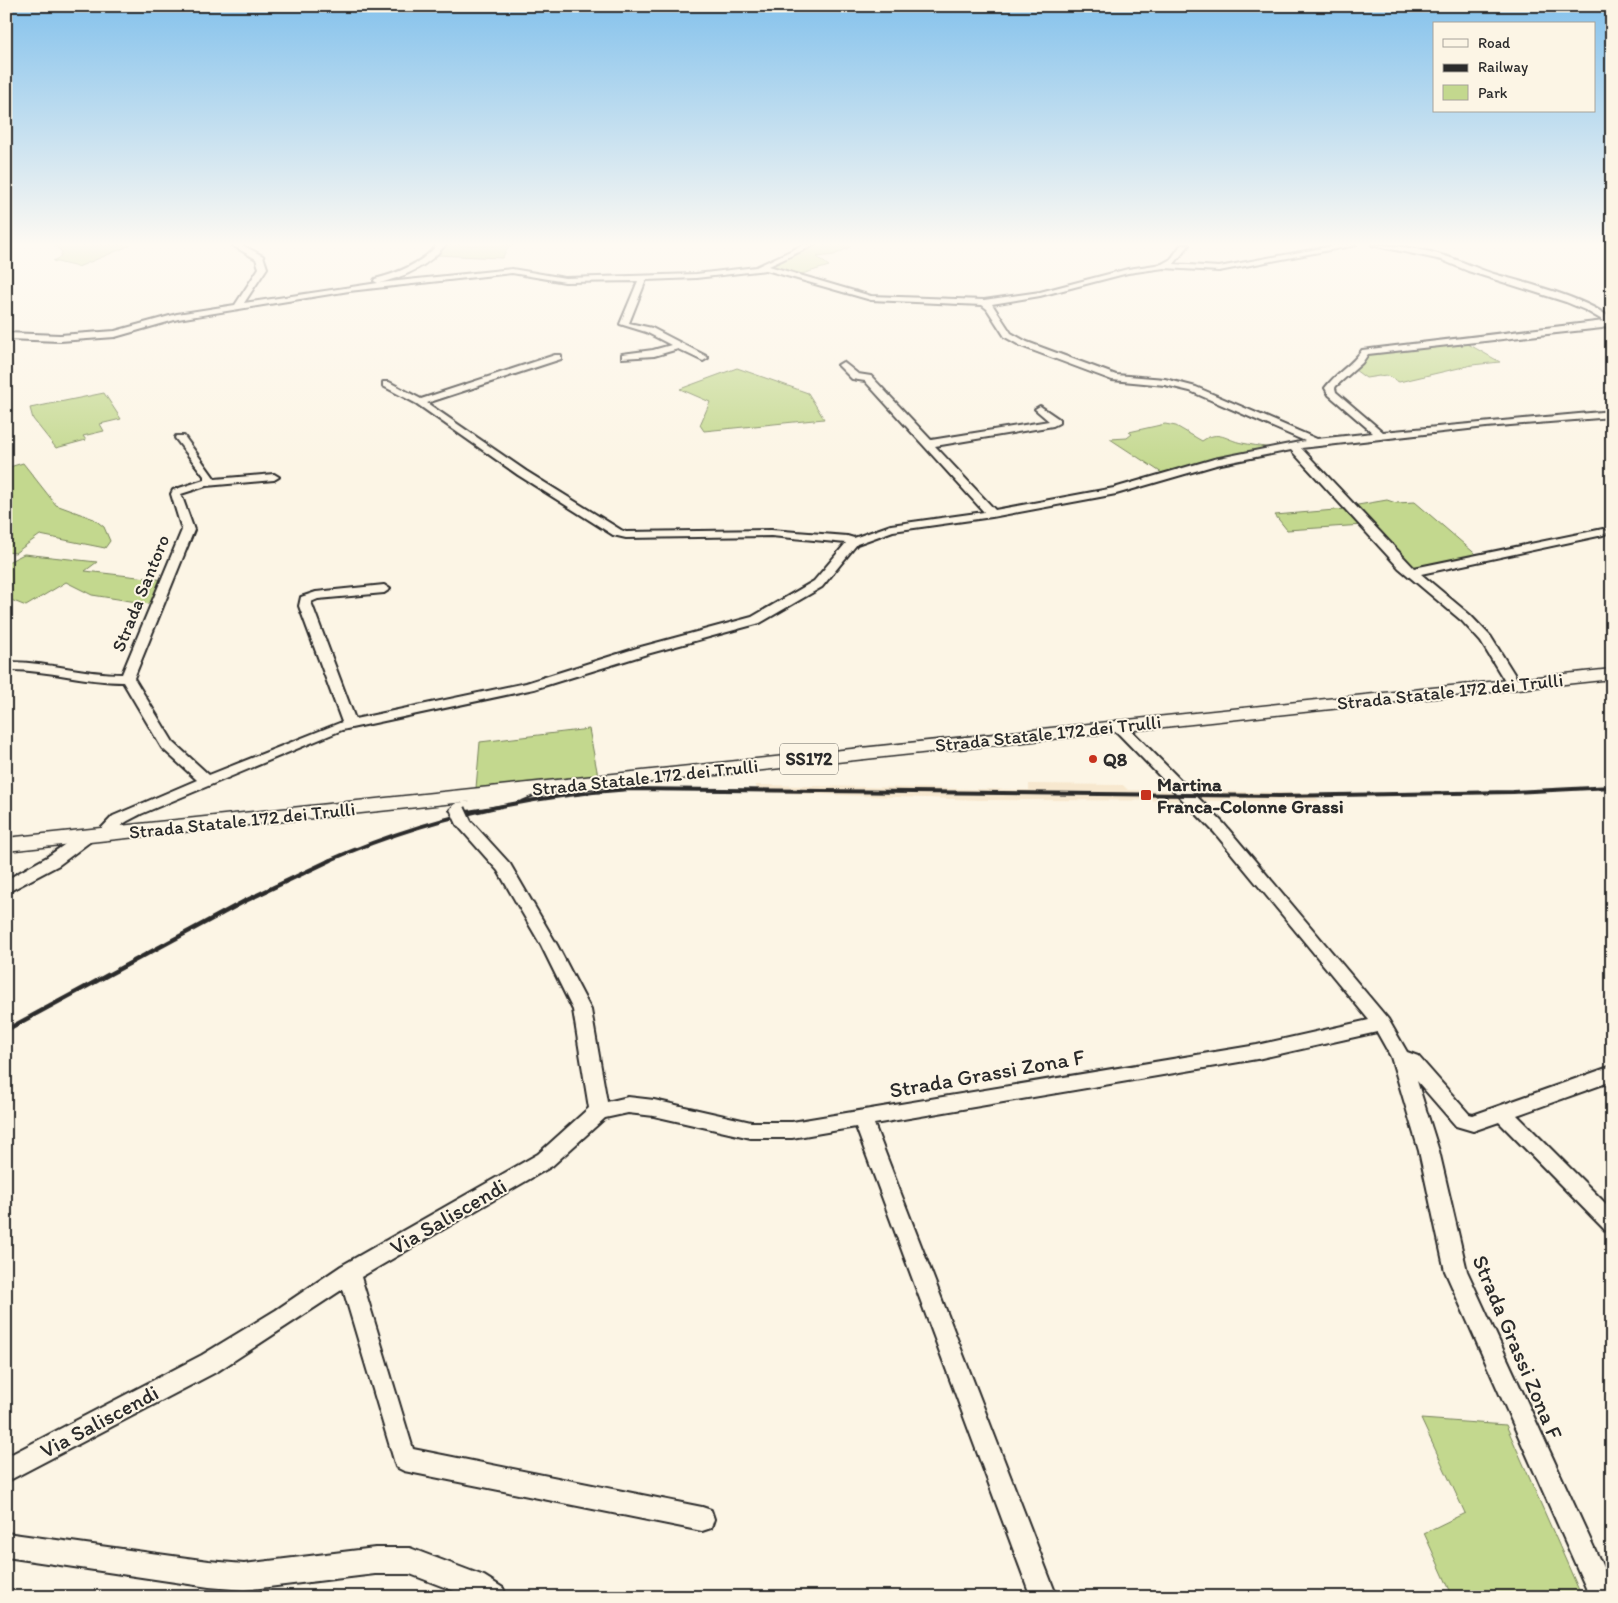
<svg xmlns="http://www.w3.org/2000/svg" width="1618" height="1603" font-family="Itim,sans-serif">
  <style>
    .built { fill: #f7e8cf }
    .green { fill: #c3d88e; stroke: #77825c }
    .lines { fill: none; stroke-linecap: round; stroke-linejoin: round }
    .minor-casing { stroke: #2b2b2b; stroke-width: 4 }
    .major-casing { stroke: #2b2b2b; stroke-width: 3 }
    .minor { fill: #fcf5e5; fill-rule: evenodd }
    .major { fill: #fcf5e5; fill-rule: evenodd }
    .rail-far1 { stroke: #2b2b2b; stroke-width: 4 }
    .rail { stroke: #2b2b2b; stroke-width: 4.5 }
    .minor-bridge-casing { stroke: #2b2b2b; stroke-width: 18; stroke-linecap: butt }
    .minor-bridge { stroke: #fcf5e5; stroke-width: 14 }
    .poi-dot { fill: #c8321e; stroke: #fcf5e5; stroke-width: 2 }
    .labels { text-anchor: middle; stroke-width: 4; stroke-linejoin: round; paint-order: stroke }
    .shield { fill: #fcf5e5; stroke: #6a6863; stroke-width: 1 }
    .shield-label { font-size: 18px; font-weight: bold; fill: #2b2b2b }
    .street-label { font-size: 19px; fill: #2b2b2b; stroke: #fcf5e5 }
    .poi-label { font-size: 19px; font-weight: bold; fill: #2b2b2b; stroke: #fcf5e5; text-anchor: start }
    .near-street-label { font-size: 22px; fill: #2b2b2b; stroke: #fcf5e5 }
  </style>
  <rect width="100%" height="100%" fill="#fcf5e5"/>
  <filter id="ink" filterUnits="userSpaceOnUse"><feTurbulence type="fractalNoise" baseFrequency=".02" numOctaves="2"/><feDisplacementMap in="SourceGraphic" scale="10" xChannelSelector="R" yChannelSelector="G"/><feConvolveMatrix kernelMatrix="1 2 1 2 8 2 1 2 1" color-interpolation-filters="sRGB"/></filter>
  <g filter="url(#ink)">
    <path class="built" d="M1029 784 1123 785 1128 790 1311 793 1320 801 981 800 757 792 756 785 1029 790Z"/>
    <path class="green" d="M54 245H131L78 267 53 261 60 257 62 252Z
      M446 245H514L508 248 502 258 436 255Z
      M814 245H847L850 247 834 255 817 257 829 266 798 275 769 266Z
      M1468 344 1500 362 1472 365 1399 382 1386 375 1366 378 1355 370 1370 354 1379 352Z
      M737 368 808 393 824 419 704 431 700 425 710 402 680 389Z
      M104 393 121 419 100 424 104 431 83 436 86 440 56 448 33 419 30 408Z
      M1165 424 1176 426 1202 441C1219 429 1226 440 1242 443 1253 445 1263 447 1274 448L1165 475 1110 439 1127 438 1132 434 1129 432Z
      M23 463 56 505 94 519 104 527 110 541 105 548 40 535 15 553 6 552V468Z
      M1387 500 1396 503 1415 502 1479 557 1412 569 1363 525 1287 530 1275 515 1347 509 1352 506Z
      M24 554 97 562 85 571 165 580 156 605 92 595 66 582 26 606 6 598V563Z
      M589 729 598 776 476 788 480 742Z
      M1421 1419 1506 1425 1582 1597H1453L1424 1533 1465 1513Z"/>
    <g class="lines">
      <defs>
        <path id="minor" d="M232 245H242L263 256 267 268 244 303 378 283 374 281 375 279C398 273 421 264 437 245H445C428 267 404 277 379 283L512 269 565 278 696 274 756 267 803 245H814L769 266 871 296 984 300 1040 292 1128 269 1162 264 1171 259 1181 245H1189L1174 264 1219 267 1338 245H1356L1219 271 1164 268 1128 273 1040 296 992 304 1011 333 1027 342 1116 375 1165 379 1196 387 1317 439 1373 433 1329 395 1325 388C1336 373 1352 365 1362 350L1604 321 1585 310 1566 302 1468 271 1442 260 1372 245C1398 245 1424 249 1448 257 1464 262 1478 269 1494 274 1529 284 1584 297 1612 319V324L1602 328 1368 354 1362 363 1336 386 1335 388 1336 392 1383 432 1612 411V417L1486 427 1301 448 1414 568 1603 529 1609 532 1603 535 1421 574 1470 615 1491 637 1521 685 1514 689 1509 688 1481 642 1462 621 1399 568 1291 450 1216 465 1116 494 992 517 893 531 857 544 822 587 760 623 647 654 534 689 342 730 141 814C136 817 128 820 123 824 114 830 111 842 98 839L95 835 113 816 197 780 162 748 123 682C83 682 46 669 6 670V662C45 661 83 674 122 674L182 530 171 494 173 490 204 480V476L175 438 176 436H184L215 479 274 474 279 477 274 480 206 486 181 494 194 530 134 678 173 742 209 775 342 722 299 606 301 597 316 592 384 585 390 589 384 593 318 599 311 602 355 719 526 683 637 648 752 617 814 581 846 543 771 536 626 538 613 535 518 475 417 404 383 386V382H389L421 399 555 355H561V359L427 403 526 471 621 530 626 532 771 530 847 536 854 538 891 525 984 512 865 381 852 379 838 365 843 362 858 374 871 376 931 440 1049 421 1035 409 1040 406 1059 419V423L1053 426 935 446 995 510 1114 488 1214 459 1305 441 1190 391 1165 385 1112 380 1021 346 1005 337 987 309 982 305 871 300 766 270 696 278 646 280 629 323 652 328 706 356 708 358 703 361 678 349 654 356 622 358V354L653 350 671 345 646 332 620 324 638 281 565 282 512 273 349 291 178 319 115 337 60 341 6 339V333L60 335 115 331 177 314 235 305 259 268 256 259Z
          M1118 721 1123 722 1224 824 1388 1019 1407 1052 1418 1056 1469 1114 1473 1115 1612 1066V1081L1517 1115 1612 1210V1233L1605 1230 1499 1122 1473 1131 1456 1126 1417 1081 1439 1151 1467 1271 1612 1587V1597H1590L1445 1271 1419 1151 1391 1057 1377 1032 1257 1059 874 1124 1057 1597H1031L856 1127 792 1138H751L654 1116 628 1113 605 1118 552 1166 361 1277 413 1449 702 1507 711 1510 714 1519 711 1528 702 1531 404 1471 396 1467 343 1289 218 1371 6 1482V1457L202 1355 276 1310 341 1266 538 1154 589 1108 573 1010 541 945 498 871 459 827 456 823 459 819H469L510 864 557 945 591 1010 607 1102 628 1097 654 1100 751 1122H792L1257 1045 1369 1020 1214 832 1113 728 1111 725 1113 722Z
          M538 783 543 785 545 788 543 791 517 802 467 810 458 815 453 813 450 810 457 803 509 795Z
          M86 832 91 833 94 837 91 841 59 865 6 893V880L47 857 81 833Z
          M6 1533 209 1561 244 1564 375 1548H410L484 1576 503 1588 507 1597H470L410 1574H375L244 1590 209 1587 6 1557Z"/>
        <path id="major" d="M1612 669V679L6 851V838Z"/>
      </defs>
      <use href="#minor" class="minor-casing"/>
      <use href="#major" class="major-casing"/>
      <use href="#minor" class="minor"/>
      <use href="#major" class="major"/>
      <path class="rail-far1" d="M328 861C425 818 525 796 630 789L1279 796 1513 792 1612 787"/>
      <path class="rail" d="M6 1030 245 901 331 860"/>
      <defs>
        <path id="minor-bridge" d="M458 810 464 823"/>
      </defs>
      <use href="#minor-bridge" class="minor-bridge-casing"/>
      <use href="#minor-bridge" class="minor-bridge"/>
    </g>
  </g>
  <linearGradient id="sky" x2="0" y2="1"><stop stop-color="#85c2ec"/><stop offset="0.52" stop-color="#fefaf3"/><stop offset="1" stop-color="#fefaf3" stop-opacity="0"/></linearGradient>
  <rect width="1618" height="470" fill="url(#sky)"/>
  <g class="poi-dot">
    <circle cx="1093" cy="759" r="5"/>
    <rect x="1140" y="789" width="12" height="12" rx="2.5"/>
  </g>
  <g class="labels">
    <rect class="shield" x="780" y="743.5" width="58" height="31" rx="4"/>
    <g class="shield-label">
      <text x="809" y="765">SS172</text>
    </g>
    <g class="street-label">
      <text transform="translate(140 593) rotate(-68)" y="7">Strada Santoro</text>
      <text transform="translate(1450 691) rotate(-6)" y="7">Strada Statale 172 dei Trulli</text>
      <text transform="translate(1048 733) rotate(-6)" y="7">Strada Statale 172 dei Trulli</text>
      <text transform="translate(645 777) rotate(-6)" y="7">Strada Statale 172 dei Trulli</text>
      <text transform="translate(242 820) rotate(-6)" y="7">Strada Statale 172 dei Trulli</text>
    </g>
    <g class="poi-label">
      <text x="1103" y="766">Q8</text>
      <text x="1157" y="791">Martina<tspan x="1157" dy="22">Franca-Colonne Grassi</tspan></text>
    </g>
    <g class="near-street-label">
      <text transform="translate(987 1073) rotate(-10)" y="8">Strada Grassi Zona F</text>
      <text transform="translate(448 1216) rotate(-30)" y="8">Via Saliscendi</text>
      <text transform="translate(1518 1347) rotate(67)" y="8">Strada Grassi Zona F</text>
      <text transform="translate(99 1421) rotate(-28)" y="8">Via Saliscendi</text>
    </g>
  </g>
  <rect width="1618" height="1603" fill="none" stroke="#fcf5e5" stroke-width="25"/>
  <rect x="12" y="12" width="1593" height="1578" fill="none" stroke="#2b2b2b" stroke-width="2" filter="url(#ink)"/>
  <rect x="1433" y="22" width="162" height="90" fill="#fcf5e5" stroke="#a8a49b"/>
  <rect x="1443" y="39" width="25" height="8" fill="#fcf5e5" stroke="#a8a49b"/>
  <text x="1478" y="48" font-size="15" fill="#2b2b2b">Road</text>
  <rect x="1443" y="64" width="25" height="8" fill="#2b2b2b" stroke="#a8a49b"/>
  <text x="1478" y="72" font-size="15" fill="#2b2b2b">Railway</text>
  <rect x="1443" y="85" width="25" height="15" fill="#c3d88e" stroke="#a8a49b"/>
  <text x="1478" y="98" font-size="15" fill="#2b2b2b">Park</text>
</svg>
